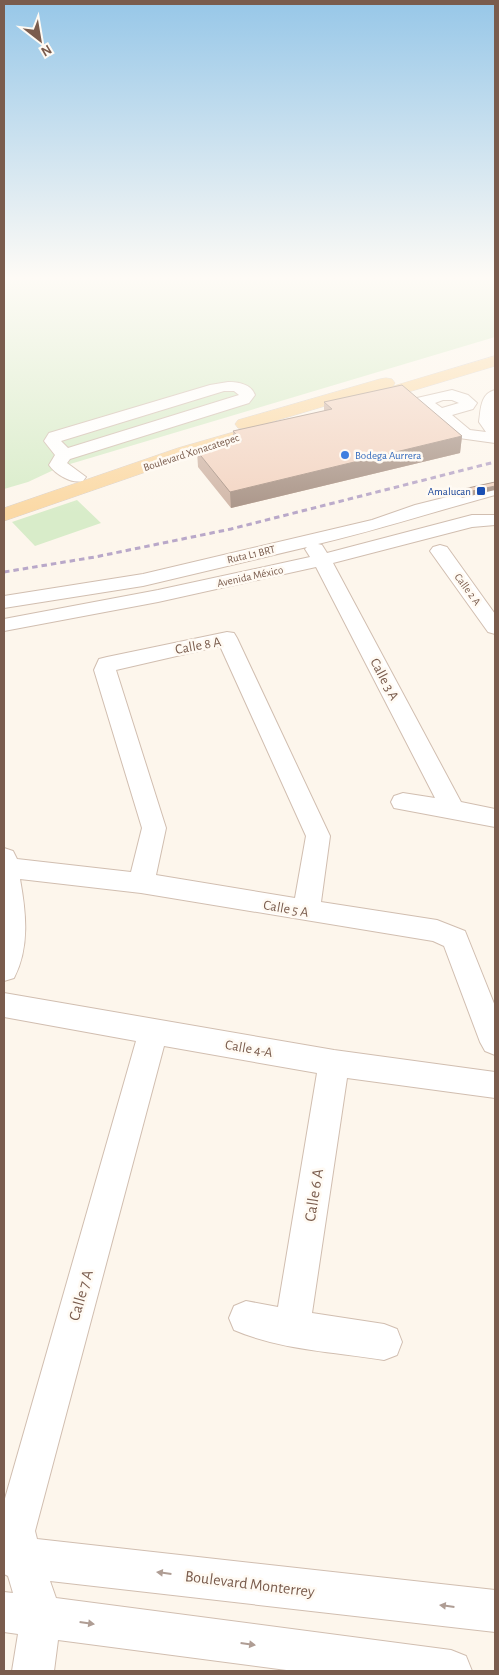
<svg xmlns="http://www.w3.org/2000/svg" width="499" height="1675" font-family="'Alegreya Sans',sans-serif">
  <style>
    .green { fill: #d8ecc9 }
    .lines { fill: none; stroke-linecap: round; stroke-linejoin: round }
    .minor-casing { stroke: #d1beb0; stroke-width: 2 }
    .major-casing { stroke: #dad1cd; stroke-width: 1 }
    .minor { fill: #fff; fill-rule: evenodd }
    .major { fill: #fbd9a5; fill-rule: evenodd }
    .rail { stroke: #b9a8c9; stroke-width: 3; stroke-dasharray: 5.5 4; stroke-linecap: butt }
    .wall { fill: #d1b7a8 }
    .shaded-wall { fill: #aa9588 }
    .building { fill: #f3d5c3; stroke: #aa9588 }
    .oneway { fill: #af9d94 }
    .shop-dot { fill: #3f7fe0; stroke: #fffaf3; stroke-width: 2 }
    .transit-dot { fill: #1a4fb4; stroke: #fffaf3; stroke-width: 2 }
    .labels { text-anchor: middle; stroke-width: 5; stroke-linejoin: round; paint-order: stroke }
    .far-street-label { font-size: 11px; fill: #7a5c4d; stroke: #fffaf3 }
    .far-shop-label { font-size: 11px; fill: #366cbe; stroke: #fffaf3; text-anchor: start }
    .far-transit-label { font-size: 11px; fill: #164399; stroke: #fffaf3; text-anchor: end }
    .street-label { font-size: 14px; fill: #7a5c4d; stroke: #fffaf3 }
    .near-street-label { font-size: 16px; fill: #7a5c4d; stroke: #fffaf3 }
  </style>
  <rect width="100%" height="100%" fill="#fdf6ec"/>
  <path class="green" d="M4 280H495V337L60 467 28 482 4 489Z
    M77 500 101 523 35 546 12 522Z"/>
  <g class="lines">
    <defs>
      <path id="minor" d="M228 382C239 382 251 384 255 395L249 403 70 459 67 463 86 477 83 481C72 484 56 475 49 465L55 455 44 441 49 433 210 385ZM224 391H234L239 395 68 448 61 441Z
        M452 390 468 395 477 403 473 409 452 415 470 430 486 432 479 422C481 409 480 394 495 390V443L459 438 415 401 417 398ZM443 400H452L459 403 442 408 435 403Z
        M495 485V495C436 511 378 530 318 544L322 545 327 553 472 515H495V525L472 527 333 563 461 802 495 809V827L394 808 391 802 394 796 403 793 435 798 316 567 158 602 4 631V619L158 590 310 557 305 549 307 547 143 586 4 608V596L143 574 372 520 415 505Z
        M440 545 447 547 495 614V634L488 632 430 551 433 547Z
        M227 632 234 633 237 638 330 836 321 902 437 920 465 931 495 1006V1055L485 1051 480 1042 444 946 433 941 141 893 20 879C26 912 30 947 14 978L4 981V848L13 851 17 859 131 872 142 828 94 670 99 659 107 657ZM220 646 306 836 295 898 156 875 166 828 116 670Z
        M4 993 334 1050 495 1072V1098L347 1078 312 1313 384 1324 397 1329 402 1342 397 1355 384 1360C335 1352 280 1350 234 1330L229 1318 234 1306 246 1301 278 1307 317 1073 164 1046 35 1531 37 1539 495 1590V1632L50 1581 56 1598 451 1650 466 1656 472 1671H294L58 1640 54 1671H12L18 1634 4 1632V1592L13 1593 8 1576 4 1574V1502L136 1041 4 1017Z"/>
      <path id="major" d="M495 356V366L375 402 369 403 363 402 360 398 362 395 268 423 274 424 277 428 274 432 192 456 4 521V508L178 448 244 429 238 428 235 424 238 420 380 379 386 378 392 379 395 383 393 386Z"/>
    </defs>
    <use href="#minor" class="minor-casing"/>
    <use href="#major" class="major-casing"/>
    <use href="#minor" class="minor"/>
    <use href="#major" class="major"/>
    <path class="rail" d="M4 572 95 557 231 529 495 462"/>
  </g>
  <path class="wall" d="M324 402 462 436 460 453 231 508 198 467 197 451 233 443V431L324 411Z
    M495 482 462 498 459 495V490Z"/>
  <path class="shaded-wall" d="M462 436 460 453 231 508 230 492Z
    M495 486V490L462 498 463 493Z"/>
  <path class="building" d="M402 385 462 436 230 492 197 451 242 441 233 431 332 409 324 402Z
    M495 482V486L463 493 459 490Z"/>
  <defs><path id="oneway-solid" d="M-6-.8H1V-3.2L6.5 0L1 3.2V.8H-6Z" transform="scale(1.25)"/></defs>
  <g class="oneway">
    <use href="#oneway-solid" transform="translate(164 1573) rotate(-173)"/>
    <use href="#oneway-solid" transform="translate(447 1606) rotate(-173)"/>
    <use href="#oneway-solid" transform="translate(87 1623) rotate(8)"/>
    <use href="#oneway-solid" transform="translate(248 1644) rotate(8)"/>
  </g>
  <linearGradient id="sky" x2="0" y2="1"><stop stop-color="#97c7e8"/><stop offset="0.54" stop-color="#fefbf6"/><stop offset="1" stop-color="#fefbf6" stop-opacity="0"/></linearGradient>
  <rect width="499" height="514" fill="url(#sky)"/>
  <circle class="shop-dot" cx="345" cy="455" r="5"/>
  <rect class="transit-dot" x="476" y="486" width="10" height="10" rx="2.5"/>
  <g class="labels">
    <g class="far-street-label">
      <text transform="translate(191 452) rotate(-18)" y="4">Boulevard Xonacatepec</text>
      <text transform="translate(251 554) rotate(-13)" y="4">Ruta L1 BRT</text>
      <text transform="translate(250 576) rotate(-12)" y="4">Avenida México</text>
      <text transform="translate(468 589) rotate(54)" y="4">Calle 2 A</text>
    </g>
    <g class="far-shop-label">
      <text x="355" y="459">Bodega Aurrera</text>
    </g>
    <g class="far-transit-label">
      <text x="471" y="495">Amalucan</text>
    </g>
    <g class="street-label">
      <text transform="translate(198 645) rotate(-10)" y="5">Calle 8 A</text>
      <text transform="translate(385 679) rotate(62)" y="5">Calle 3 A</text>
      <text transform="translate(286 908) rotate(10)" y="5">Calle 5 A</text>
      <text transform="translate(249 1048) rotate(10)" y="5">Calle 4-A</text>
    </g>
    <g class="near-street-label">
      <text transform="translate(313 1195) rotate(-81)" y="6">Calle 6 A</text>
      <text transform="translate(80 1295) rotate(-74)" y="6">Calle 7 A</text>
      <text transform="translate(250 1583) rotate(7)" y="6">Boulevard Monterrey</text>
    </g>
  </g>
  <rect width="499" height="1675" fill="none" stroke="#7a5c4d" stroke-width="10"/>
  <g transform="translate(40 40) rotate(149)" stroke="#fffaf3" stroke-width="4" paint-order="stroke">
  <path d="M0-4L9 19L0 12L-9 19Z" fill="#7a5c4d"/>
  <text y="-8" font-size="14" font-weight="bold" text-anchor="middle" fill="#7a5c4d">N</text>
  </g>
</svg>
